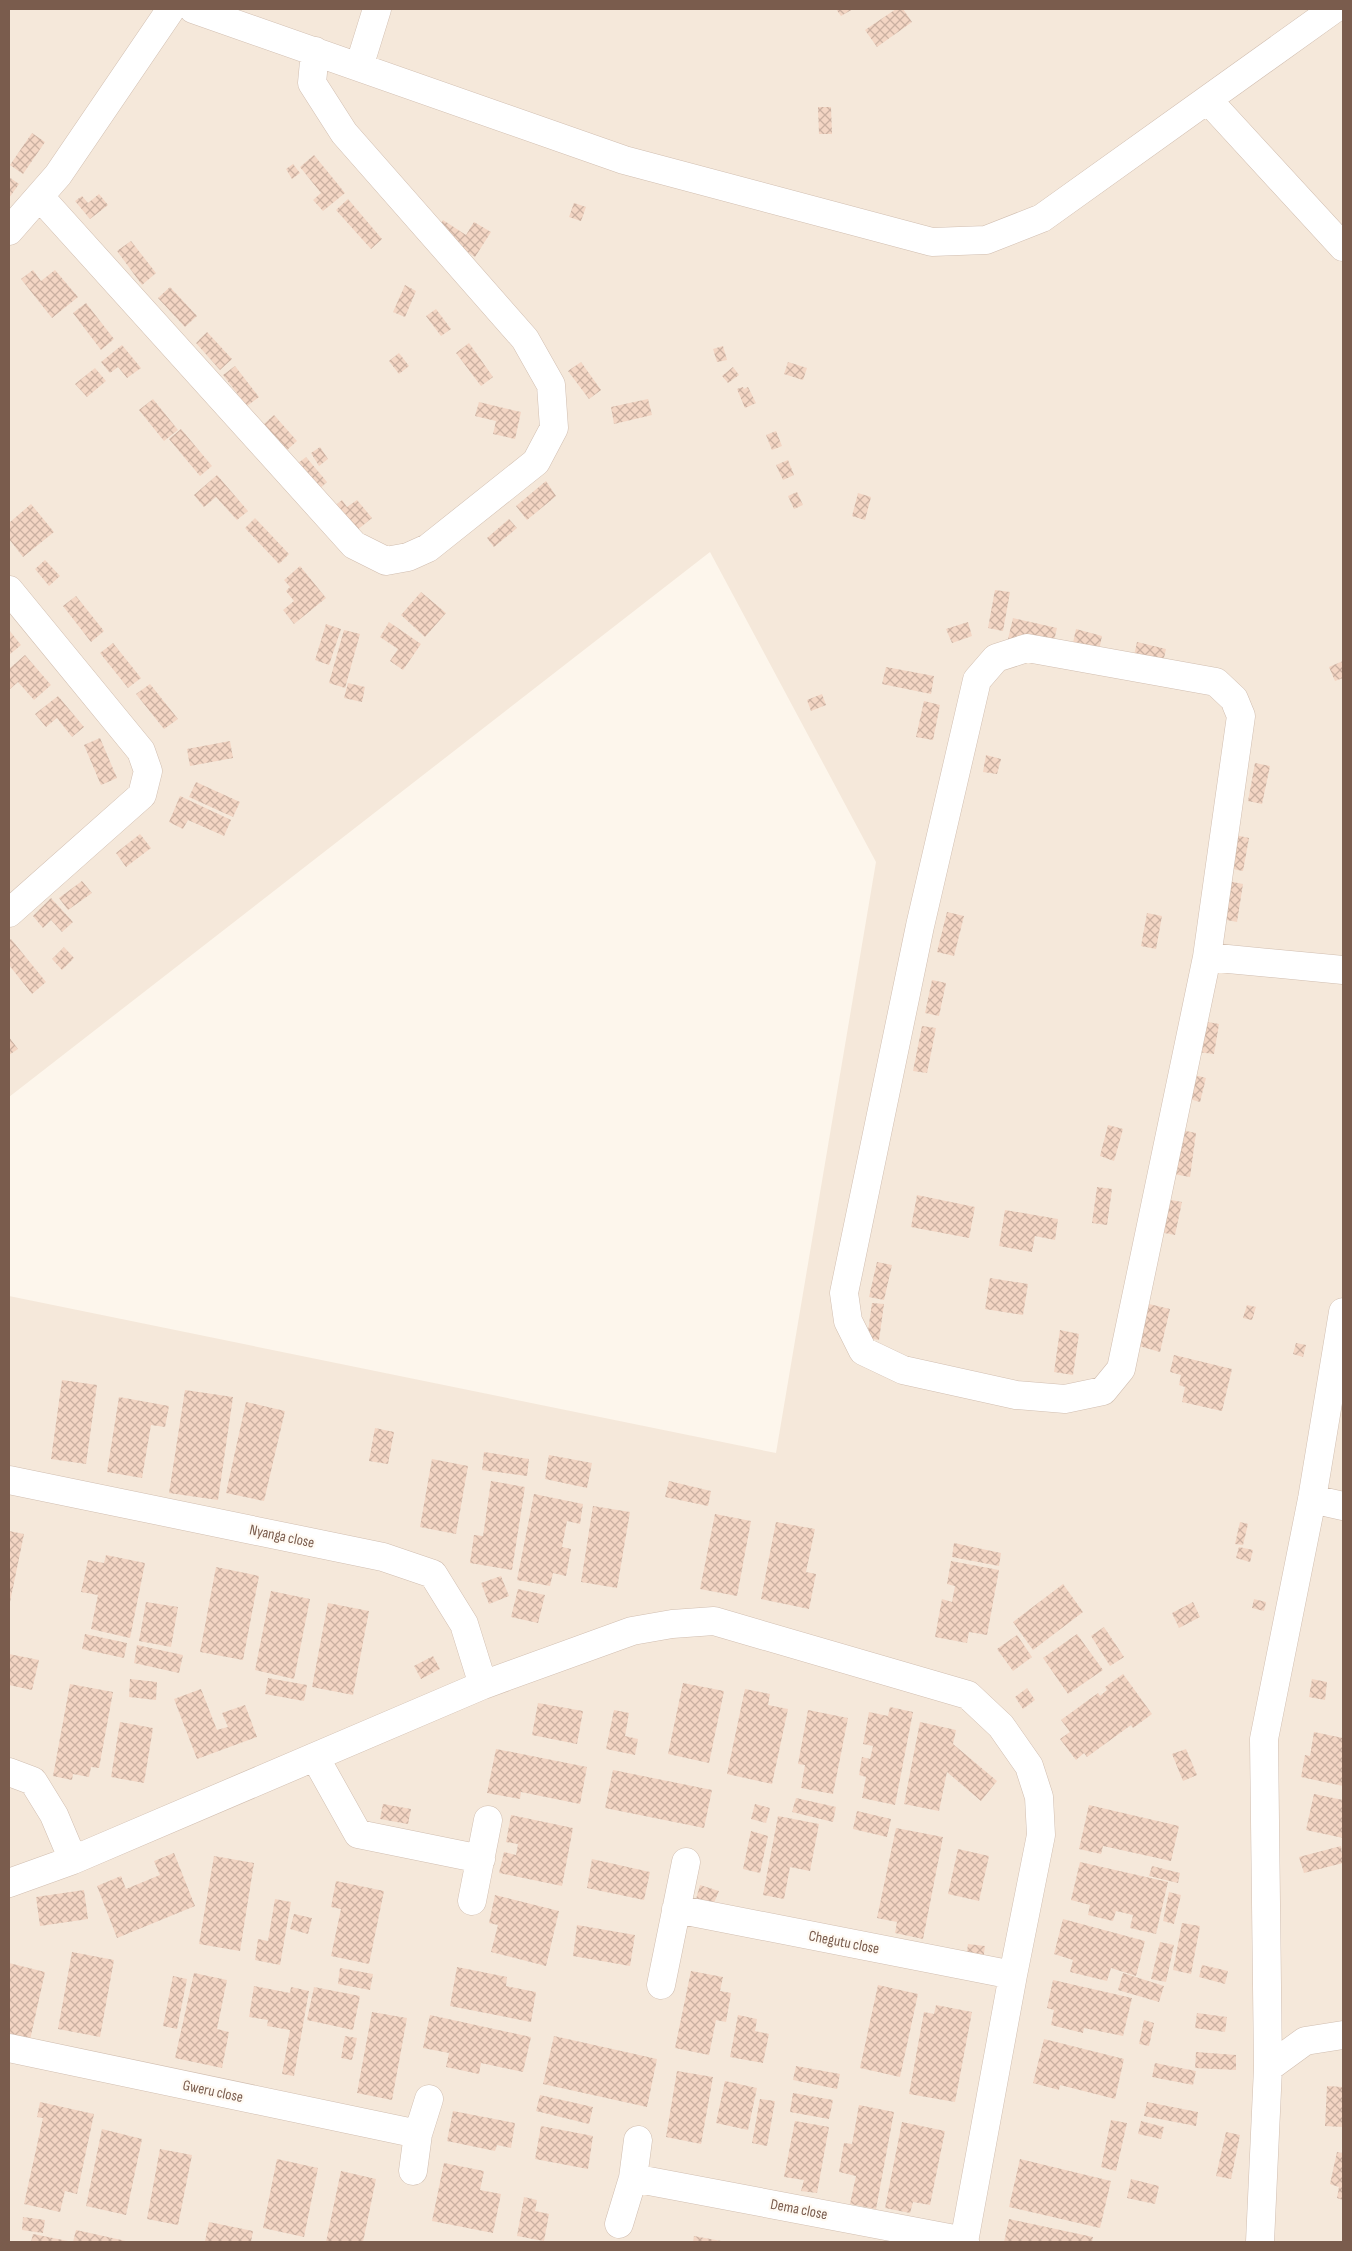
<svg xmlns="http://www.w3.org/2000/svg" width="1352" height="2251" font-family="'Sofia Sans Condensed',sans-serif">
  <style>
    .residential { fill: #f5e8da }
    .building { fill: url(#building-cross-hatch) }
    .lines { fill: none; stroke-linecap: round; stroke-linejoin: round }
    .minor-casing { stroke: #d1beb0; stroke-width: 29 }
    .minor { stroke: #fff; stroke-width: 28 }
    .labels { text-anchor: middle; stroke-width: 4.5; stroke-linejoin: round; paint-order: stroke }
    .street-label { font-size: 15px; fill: #7a5c4d; stroke: #fffaf3 }
  </style>
  <defs>
    <pattern id="building-cross-hatch" width="8" height="8" patternUnits="userSpaceOnUse" patternTransform="scale(1.25)"><rect width="8" height="8" fill="#f3d5c3"/><path d="M0 0l8 8M0 8l8-8" fill="none" stroke="#cab0a1"/></pattern>
  </defs>
  <rect width="100%" height="100%" fill="#fdf6ec"/>
  <path class="residential" d="M9 9H1343V2242H9V1296L776 1453 876 862 710 552 9 1097Z"/>
  <path class="building" d="M836 9H853L841 16Z
    M896 9H903L912 22 877 47 865 30Z
    M818 107H831L832 134H819Z
    M32 133 45 142 23 174 10 165Z
    M314 155 345 193 323 211 313 200 321 193 300 167Z
    M293 164 300 173 292 179 286 169Z
    M9 177 19 184 9 198Z
    M99 194 108 205 90 219 75 201 82 196 88 203Z
    M348 199 382 239 371 249 336 210Z
    M574 203 586 207 581 221 569 217Z
    M443 220 466 235 474 222 491 232 475 257 436 231Z
    M131 241 156 273 142 285 117 251Z
    M33 270 41 281 55 270 78 297 52 318 21 279Z
    M405 285 416 291 405 317 393 312Z
    M170 287 197 316 185 327 158 298Z
    M86 303 114 339 101 350 73 313Z
    M436 309 451 329 441 336 426 316Z
    M207 332 232 359 220 370 196 343Z
    M469 343 493 377 481 386 456 353Z
    M122 345 141 368 127 378 118 367 110 373 101 362Z
    M723 346 727 360 717 362 713 349Z
    M399 353 409 366 399 374 389 361Z
    M581 362 601 390 589 399 568 371Z
    M788 362 807 368 803 380 784 374Z
    M235 366 259 397 247 406 223 375Z
    M733 367 739 375 728 383 722 376Z
    M95 368 106 381 87 397 75 384Z
    M743 387 744 389 748 387 756 403 745 408 737 389Z
    M153 399 178 430 164 441 139 410Z
    M648 399 652 415 614 424 611 407Z
    M479 402 521 412 515 439 493 434 496 421 475 416Z
    M274 415 297 441 287 450 264 424Z
    M181 429 212 466 200 476 169 439Z
    M776 431 782 446 772 450 766 435Z
    M320 447 328 459 319 466 311 453Z
    M306 457 327 482 318 490 297 464Z
    M788 460 794 475 783 480 776 465Z
    M217 475 248 511 237 520 216 497 204 507 194 495Z
    M546 481 556 496 527 520 516 506Z
    M797 492 803 505 794 509 788 496Z
    M858 493 871 497 865 520 852 516Z
    M342 500 347 507 357 500 372 518 351 535 331 509Z
    M31 504 54 532 23 557 9 539V523Z
    M255 518 289 554 279 564 245 528Z
    M509 519 517 528 494 547 487 538Z
    M45 560 60 576 49 586 35 569Z
    M300 566 326 598 294 624 283 610 294 601 286 591 290 587 284 580Z
    M995 590 1010 592 1003 631 988 628Z
    M421 592 446 613 425 637 401 615Z
    M76 596 104 631 91 642 63 606Z
    M1013 618 1057 628 1052 649 1008 639Z
    M389 622 421 644 403 670 390 661 398 649 380 637Z
    M968 622 972 636 952 643 946 629Z
    M326 624 341 629 329 665 315 660Z
    M1076 629 1102 636 1099 650 1073 643Z
    M9 630 21 645 9 655Z
    M344 630 360 634 345 688 329 683Z
    M1137 642 1166 649 1162 667 1133 660Z
    M113 643 141 678 128 688 100 653Z
    M25 655 51 685 34 700 18 682 9 690V669Z
    M1343 661V678L1335 681 1329 667Z
    M886 667 934 676 931 694 882 684Z
    M348 683 365 687 362 702 344 698Z
    M150 684 178 719 164 729 136 694Z
    M822 694 826 705 811 711 807 700Z
    M58 696 84 727 72 737 57 718 46 727 35 714Z
    M924 701 940 705 933 740 916 737Z
    M100 738 117 778 101 785 84 745Z
    M230 741 233 758 190 766 187 749Z
    M986 755 1001 759 997 774 983 772Z
    M1255 763 1270 766 1262 804 1248 801Z
    M196 782 240 802 233 817 189 797Z
    M180 796 231 820 224 836 188 820 183 829 169 822Z
    M140 834 151 848 126 867 116 853Z
    M1235 835 1249 838 1243 871 1228 868Z
    M82 881 92 893 68 910 59 898Z
    M1228 881 1243 884 1237 922 1222 919Z
    M51 898 73 922 62 932 51 920 43 928 33 916Z
    M947 912 964 916 954 956 937 952Z
    M1147 913 1162 916 1156 949 1141 946Z
    M11 939 46 982 32 994 9 965V941Z
    M64 947 74 958 62 970 52 959Z
    M932 980 946 983 939 1016 925 1013Z
    M1202 1021 1219 1024 1214 1054 1197 1052Z
    M922 1026 936 1028 927 1073 913 1071Z
    M9 1037 18 1049 9 1055Z
    M1191 1074 1206 1078 1200 1102 1186 1098Z
    M1108 1125 1123 1129 1114 1161 1100 1156Z
    M1181 1130 1196 1133 1190 1177 1173 1174Z
    M1097 1187 1112 1189 1107 1225 1092 1223Z
    M917 1195 975 1207 969 1238 911 1227Z
    M1166 1199 1182 1202 1175 1235 1159 1232Z
    M1005 1210 1058 1219 1055 1240 1035 1236 1032 1252 999 1246Z
    M877 1262 892 1265 884 1300 869 1297Z
    M990 1278 1028 1284 1023 1315 985 1309Z
    M872 1303 884 1304 879 1340 867 1338Z
    M1149 1304 1170 1309 1160 1352 1139 1346Z
    M1247 1305 1256 1307 1252 1320 1243 1318Z
    M1060 1330 1079 1334 1073 1375 1054 1372Z
    M1296 1343 1306 1345 1303 1357 1293 1354Z
    M1174 1355 1232 1369 1222 1411 1182 1402 1185 1387 1179 1385 1181 1375 1170 1372Z
    M62 1380 97 1385 86 1464 51 1459Z
    M185 1390 233 1397 218 1500 169 1493Z
    M119 1397 169 1406 165 1427 151 1425 142 1478 107 1472Z
    M246 1402 285 1411 264 1501 226 1493Z
    M375 1428 394 1432 388 1464 369 1461Z
    M484 1452 529 1459 527 1476 482 1470Z
    M549 1455 592 1463 587 1488 545 1479Z
    M432 1459 468 1466 456 1534 420 1527Z
    M491 1481 525 1487 512 1570 470 1563 474 1535 483 1536Z
    M669 1481 711 1491 708 1506 665 1497Z
    M534 1494 583 1504 580 1524 567 1521 562 1547 571 1549 566 1576 553 1573 550 1586 517 1580Z
    M593 1506 630 1512 617 1588 581 1582Z
    M715 1514 751 1521 737 1596 700 1589Z
    M776 1522 815 1529 806 1572 816 1574 809 1609 761 1599Z
    M1240 1522 1248 1524 1243 1545 1235 1544Z
    M9 1531 24 1534 10 1602H9Z
    M954 1543 1001 1553 999 1566 952 1557Z
    M1239 1547 1253 1550 1250 1562 1236 1558Z
    M106 1555 145 1563 130 1638 91 1629 98 1595 81 1592 88 1560 104 1563Z
    M951 1561 999 1570 987 1635 969 1632 967 1643 935 1637 942 1599 952 1602 955 1586 947 1584Z
    M216 1567 259 1576 243 1660 200 1652Z
    M501 1576 509 1596 489 1604 481 1583Z
    M1063 1584 1083 1612 1033 1650 1013 1622Z
    M518 1589 545 1595 538 1623 511 1617Z
    M271 1591 310 1599 294 1679 255 1670Z
    M1254 1599 1266 1602 1264 1611 1252 1608Z
    M146 1602 178 1607 171 1647 139 1641Z
    M1193 1602 1200 1617 1179 1628 1172 1613Z
    M328 1603 369 1611 353 1695 312 1687Z
    M1104 1627 1124 1657 1110 1666 1091 1636Z
    M85 1634 127 1643 124 1658 82 1649Z
    M1077 1634 1103 1670 1068 1694 1043 1658Z
    M1017 1635 1032 1657 1013 1671 997 1649Z
    M137 1645 183 1655 179 1673 134 1663Z
    M9 1654 39 1660 32 1690 9 1685Z
    M433 1656 440 1669 421 1679 414 1666Z
    M1123 1674 1152 1714 1133 1728 1131 1725 1087 1757 1084 1753 1076 1760 1060 1739 1070 1732 1061 1720 1098 1693 1100 1696 1107 1690 1105 1687Z
    M268 1678 307 1685 304 1701 265 1694Z
    M130 1679 157 1682 156 1700 129 1697Z
    M1312 1679 1327 1682 1325 1700 1309 1697Z
    M683 1683 724 1691 709 1763 668 1754Z
    M70 1684 113 1692 99 1768 91 1767 89 1777 73 1774 72 1780 53 1776Z
    M1027 1688 1035 1700 1023 1709 1015 1697Z
    M201 1689 217 1730 228 1727 222 1713 245 1705 257 1737 197 1759 174 1699Z
    M745 1689 770 1694 768 1705 788 1709 772 1784 727 1774Z
    M538 1703 583 1711 577 1744 532 1735Z
    M890 1707 913 1712 895 1805 862 1798 866 1777 859 1775 862 1757 870 1759 873 1746 863 1744 869 1712 888 1716Z
    M614 1710 629 1713 625 1736 638 1739 635 1755 606 1749Z
    M808 1710 848 1718 833 1794 801 1788 805 1765 798 1764Z
    M120 1722 153 1728 144 1783 111 1777Z
    M920 1722 956 1730 953 1744 997 1781 981 1801 947 1772 939 1811 904 1804Z
    M1314 1732 1343 1738V1786L1301 1777 1305 1755 1310 1756Z
    M496 1749 587 1767 580 1804 521 1792 520 1799 487 1793Z
    M1186 1749 1197 1775 1183 1781 1172 1754Z
    M613 1770 712 1790 704 1828 605 1808Z
    M1314 1794 1343 1800V1838L1306 1830Z
    M796 1798 836 1807 833 1822 792 1812Z
    M383 1804 411 1809 408 1824 380 1819Z
    M755 1804 770 1808 766 1823 751 1819Z
    M1089 1805 1179 1826 1171 1861 1103 1846 1101 1854 1079 1849Z
    M857 1811 891 1819 887 1837 853 1829Z
    M511 1815 573 1828 562 1886 499 1873 504 1852 516 1855 518 1844 506 1842Z
    M778 1816 819 1824 810 1871 790 1867 784 1899 763 1895Z
    M896 1828 943 1837 923 1939 895 1933 897 1922 877 1918Z
    M751 1831 768 1836 760 1873 743 1869Z
    M1341 1846 1343 1863 1304 1873 1299 1857Z
    M958 1849 989 1856 979 1901 948 1894Z
    M174 1853 195 1906 117 1938 97 1886 121 1876 126 1889 160 1875 154 1861Z
    M214 1856 254 1863 240 1951 199 1944Z
    M592 1859 650 1872 644 1900 587 1888Z
    M1080 1862 1168 1882 1156 1934 1130 1928 1133 1915 1116 1911 1113 1921 1088 1915 1090 1905 1071 1900Z
    M1152 1866 1180 1873 1178 1883 1149 1876Z
    M336 1881 384 1891 369 1964 331 1956 341 1909 331 1907Z
    M700 1885 719 1891 713 1905 696 1899Z
    M84 1890 88 1919 40 1926 36 1897Z
    M1169 1892 1181 1895 1174 1924 1163 1921Z
    M495 1895 559 1911 546 1966 491 1952 498 1925 489 1923Z
    M275 1899 291 1902 280 1965 255 1960 258 1939 268 1941Z
    M294 1914 312 1918 308 1934 290 1929Z
    M1063 1919 1145 1941 1136 1976 1111 1968 1107 1981 1070 1972 1073 1960 1054 1954Z
    M1182 1923 1200 1926 1191 1974 1173 1970Z
    M577 1925 635 1935 630 1966 573 1956Z
    M1160 1942 1174 1945 1166 1982 1151 1979Z
    M968 1944 985 1946 983 1961 966 1959Z
    M72 1952 114 1960 100 2037 58 2029Z
    M9 1963 45 1972 30 2040 9 2035Z
    M1202 1965 1228 1971 1225 1984 1199 1977Z
    M457 1967 507 1977 506 1986 536 1992 531 2022 450 2006Z
    M340 1968 373 1974 370 1990 338 1984Z
    M691 1971 723 1977 720 1991 731 1993 726 2022 716 2020 709 2055 675 2048Z
    M194 1973 227 1980 217 2029 229 2032 222 2068 175 2058Z
    M1123 1973 1164 1986 1159 2002 1118 1990Z
    M173 1976 187 1979 177 2029 163 2026Z
    M1053 1980 1132 1998 1123 2036 1084 2028 1083 2033 1051 2025 1054 2010 1047 2008Z
    M878 1985 918 1994 900 2077 860 2068Z
    M254 1986 290 1993 291 1987 309 1991 294 2076 282 2074 290 2030 267 2026 268 2020 249 2017Z
    M314 1987 360 1996 353 2030 307 2020Z
    M936 2005 972 2012 955 2102 909 2094 924 2012 934 2014Z
    M372 2012 407 2018 392 2100 357 2093Z
    M1197 2013 1227 2017 1225 2032 1195 2028Z
    M430 2015 531 2037 523 2072 481 2063 479 2074 446 2067 449 2053 423 2048Z
    M738 2015 757 2019 755 2031 769 2034 763 2063 730 2057Z
    M1144 2020 1154 2023 1149 2046 1139 2044Z
    M345 2036 357 2038 352 2060 341 2058Z
    M554 2036 657 2059 647 2107 543 2084Z
    M1044 2039 1124 2059 1115 2099 1060 2085 1059 2090 1033 2083Z
    M1196 2052 1236 2055V2070L1195 2068Z
    M1155 2063 1196 2071 1193 2085 1152 2077Z
    M796 2066 840 2074 837 2089 793 2080Z
    M677 2071 713 2077 701 2144 666 2137Z
    M725 2081 757 2088 748 2130 716 2123Z
    M1327 2086 1343 2087V2127L1325 2126Z
    M793 2093 833 2100 829 2119 790 2112Z
    M540 2095 593 2107 589 2124 536 2111Z
    M760 2099 775 2101 767 2146 752 2143Z
    M40 2102 94 2114 77 2194 65 2191 60 2212 24 2204 43 2118 37 2117Z
    M1147 2102 1198 2112 1196 2126 1144 2116Z
    M859 2105 894 2112 876 2209 850 2204 856 2176 839 2172 844 2143 852 2144Z
    M453 2111 515 2123 511 2148 497 2145 495 2151 447 2141Z
    M1111 2120 1127 2123 1116 2171 1101 2167Z
    M795 2121 829 2127 817 2193 801 2191 804 2180 784 2177Z
    M1141 2121 1164 2127 1161 2139 1138 2134Z
    M902 2122 945 2131 930 2205 913 2202 910 2213 885 2208Z
    M541 2126 593 2136 588 2169 535 2159Z
    M102 2129 142 2139 126 2215 86 2206Z
    M1226 2132 1240 2135 1231 2179 1216 2176Z
    M160 2149 192 2155 178 2225 147 2219Z
    M1337 2152 1343 2153V2200L1337 2198 1339 2187 1330 2184Z
    M277 2159 318 2168 304 2237 263 2228Z
    M1020 2159 1111 2181 1100 2228 1009 2207Z
    M444 2163 484 2171 480 2190 501 2194 493 2233 432 2221Z
    M341 2171 376 2179 363 2242H326Z
    M1131 2179 1159 2186 1155 2204 1127 2198Z
    M524 2197 537 2200 535 2211 549 2214 544 2241 517 2236Z
    M23 2217 45 2220 43 2233 22 2230Z
    M1009 2219 1093 2237 1092 2242H1004Z
    M209 2222 253 2231 251 2242 205 2241Z
    M76 2230 126 2241V2242H73Z
    M33 2234 68 2241V2242H31Z
    M694 2236 721 2241 720 2242H693Z"/>
  <g class="lines">
    <defs>
      <path id="minor" d="M193 9 624 160 932 242 986 240 1042 218 1334 9
        M359 67 377 9
        M1208 100 1343 247
        M40 197 354 545 386 561 408 557 428 548 536 462 554 428 551 385 525 339 344 133 312 83 315 51
        M9 231 58 175 171 9
        M9 590 141 751 148 771 142 795 9 913
        M1027 648 1216 682 1234 699 1241 716 1207 957 1121 1369 1103 1391 1065 1399 1016 1395 903 1370 863 1351 848 1321 844 1293 920 926 977 680 996 658Z
        M1207 957 1343 970
        M9 1480 383 1557 433 1574 464 1624 483 1685
        M1312 1499 1343 1506
        M315 1757 358 1834 481 1859
        M9 1772 33 1781 54 1815 73 1860
        M9 1883 73 1860 483 1685 632 1631 672 1624 714 1621 968 1695 1001 1726 1029 1766 1039 1797 1041 1835 1013 1975 964 2242
        M472 1901 488 1820
        M676 1909 1013 1975
        M661 1985 686 1862
        M9 2048 418 2134
        M1268 2068 1305 2041 1343 2035
        M413 2171 418 2134 429 2099
        M633 2178 965 2241
        M619 2224 633 2178 638 2140
        M1260 2242 1268 2068 1264 1739 1312 1499 1343 1312"/>
    </defs>
    <use href="#minor" class="minor-casing"/>
    <use href="#minor" class="minor"/>
  </g>
  <g class="labels">
    <g class="street-label">
      <text transform="translate(282 1536) rotate(12)" y="5">Nyanga close</text>
      <text transform="translate(844 1942) rotate(11)" y="5">Chegutu close</text>
      <text transform="translate(213 2091) rotate(12)" y="5">Gweru close</text>
      <text transform="translate(799 2209) rotate(11)" y="5">Dema close</text>
    </g>
  </g>
  <rect width="1352" height="2251" fill="none" stroke="#7a5c4d" stroke-width="20"/>
</svg>
